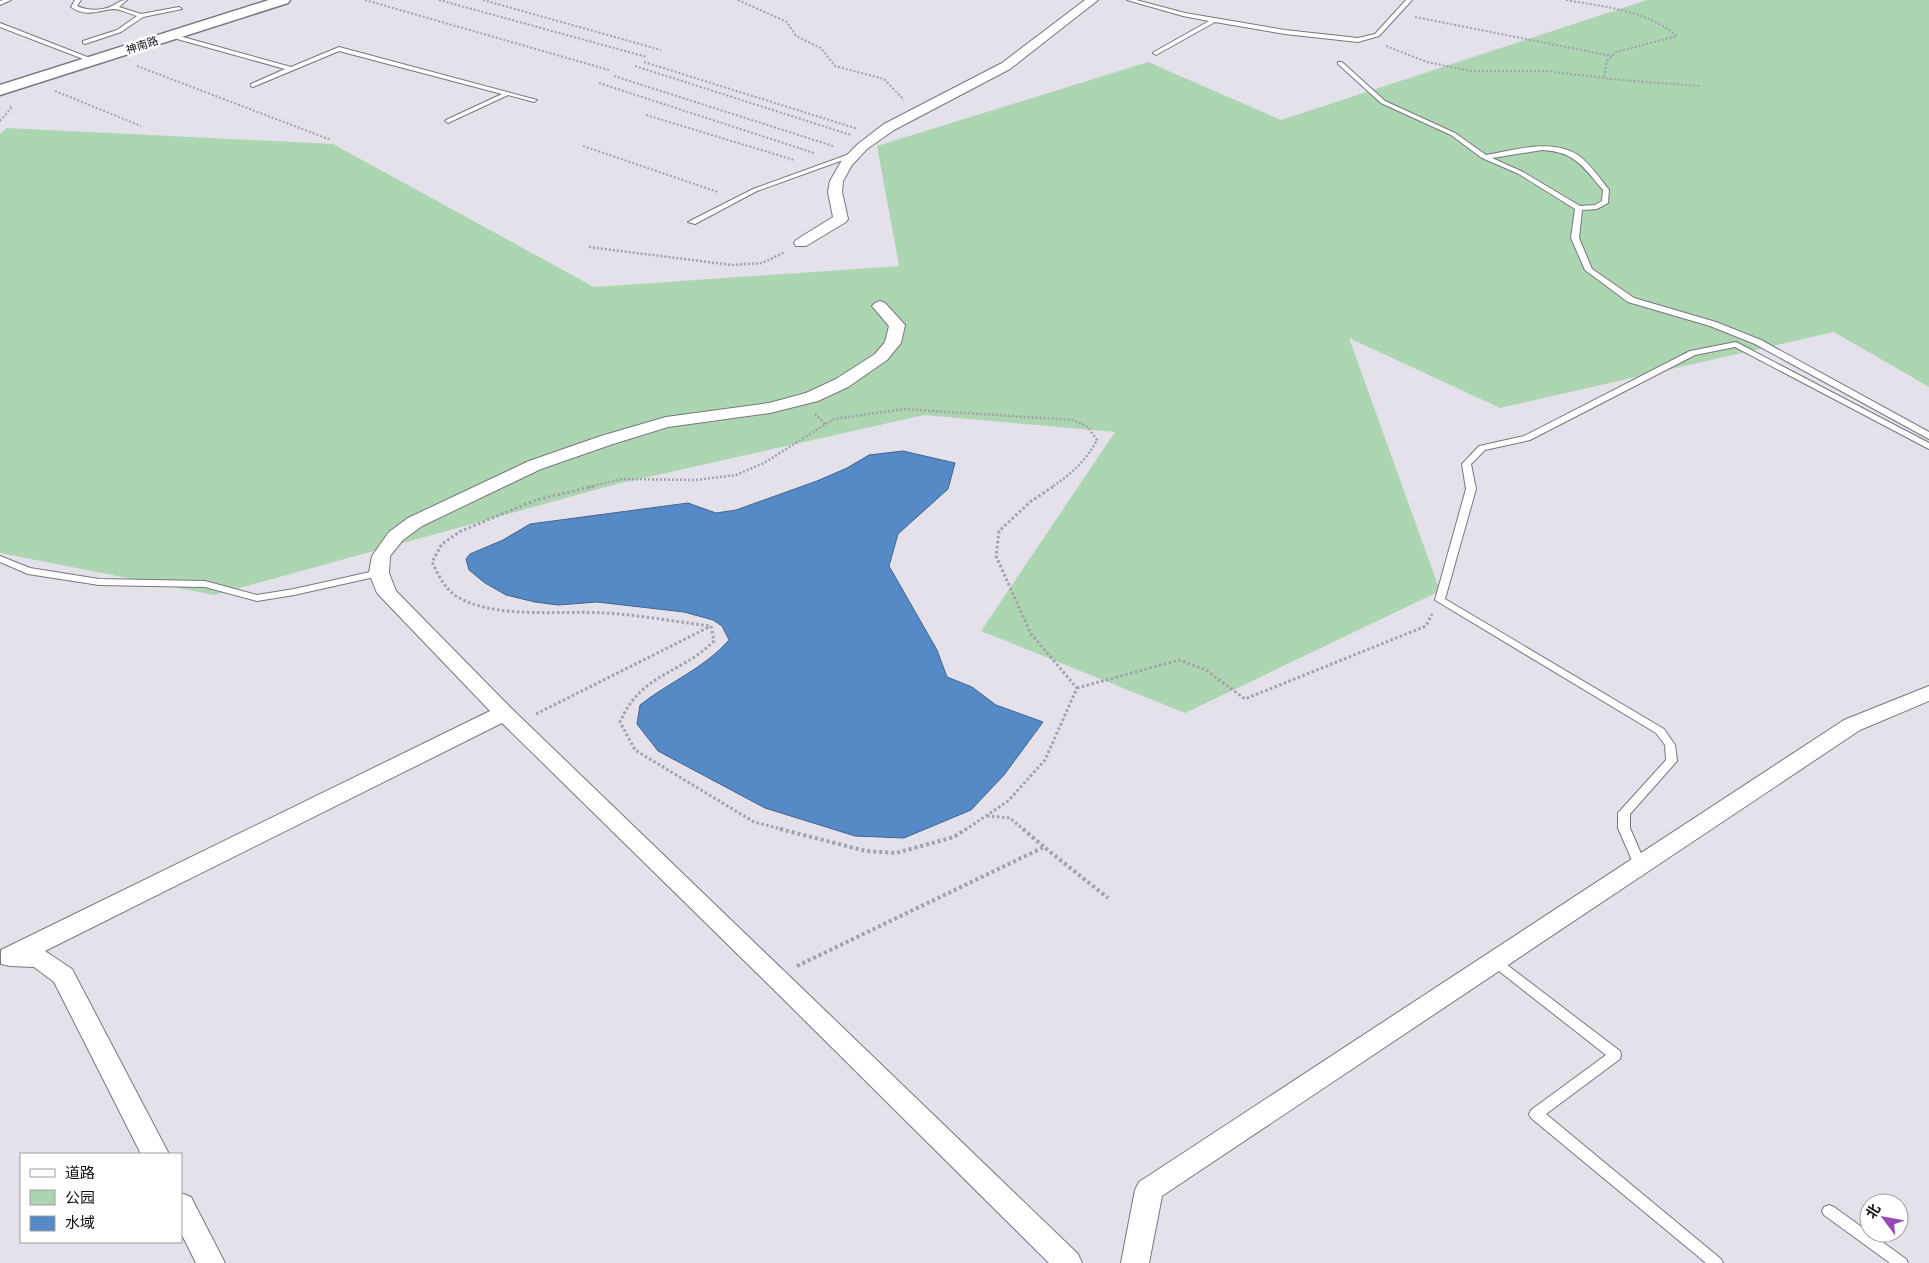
<svg xmlns="http://www.w3.org/2000/svg" width="1929" height="1263" font-family="'Libre Baskerville','Noto Sans SC',serif">
  <style>
    .green { fill: #acd6b2 }
    .water { fill: #558ac7; stroke: #416591 }
    .lines { fill: none; stroke-linecap: round; stroke-linejoin: round }
    .service-casing { stroke: #7a767f; stroke-width: 2 }
    .minor-casing { stroke: #7a767f; stroke-width: 2 }
    .tertiary-casing { stroke: #7a767f; stroke-width: 3 }
    .path-far3 { stroke: #a4a1a9; stroke-width: 2; stroke-dasharray: 2 2; stroke-linecap: butt }
    .path-far2 { stroke: #a4a1a9; stroke-width: 2.5; stroke-dasharray: 2 2; stroke-linecap: butt }
    .path-far1 { stroke: #a4a1a9; stroke-width: 3; stroke-dasharray: 2.5 2.5; stroke-linecap: butt }
    .path { stroke: #a4a1a9; stroke-width: 4; stroke-dasharray: 3 3; stroke-linecap: butt }
    .service { fill: #fff; fill-rule: evenodd }
    .minor { fill: #fff; fill-rule: evenodd }
    .tertiary { fill: #fff; fill-rule: evenodd }
    .labels { text-anchor: middle; stroke-width: 5; stroke-linejoin: round; paint-order: stroke }
    .far-street-label { font-size: 11px; fill: #111013; stroke: #fff }
  </style>
  <rect width="100%" height="100%" fill="#e5e1eb"/>
  <path class="green" d="M1647 0H1929V387L1834 332 1500 408 1349 338 1440 591 1185 713 981 631 1115 432 924 415 617 484 214 595 0 553V134L7 128 333 144 594 287 899 266 877 146 1148 62 1281 120Z"/>
  <path class="water" d="M903 451 955 463 948 489 898 534 889 566 937 650 947 677 972 687 996 705 1043 722 1004 775 971 810 904 838 855 836 765 808 658 751 637 724 640 705C669 682 705 668 729 640L722 626 713 620 684 612 597 602 558 605 535 602 506 595 485 583 469 570 466 559 470 554 503 540 530 524 688 503 716 513 736 510 817 481 847 468 869 455Z"/>
  <g class="lines">
    <defs>
      <path id="service" d="M3 0H11L0 5V1Z
        M75 0H81L77 6C88 11 102 11 112 6 118 3 120 0 127 0L119 7 141 14 179 7 182 9 143 17 121 32 85 44 83 43V41L117 30 137 16C130 14 120 9 114 9 98 10 87 18 71 7Z
        M1127 0H1136L1185 13 1285 30 1358 38 1375 34 1406 0H1412L1379 36 1358 42 1285 34 1215 22 1156 55 1153 53 1154 52 1209 21 1183 16Z
        M0 23 95 60 96 61 91 62 0 27Z
        M172 34 291 67 339 47 537 100 534 102 508 95 448 123 445 121 446 120 502 94 339 51 253 87 251 86V84L285 69 170 37V35Z
        M1338 62H1342L1385 101 1455 133 1486 155C1515 150 1551 138 1578 155 1590 164 1600 178 1609 190L1608 203 1597 209 1582 210 1579 238 1592 269 1634 298 1716 322 1761 340 1929 432V439L1755 344 1710 326 1628 302 1585 270 1571 238 1575 209 1519 174 1482 158 1451 135 1381 103 1338 64ZM1542 150C1576 152 1583 167 1603 190L1602 201 1595 205 1580 206 1523 172 1492 158Z
        M855 152 858 154 857 155 757 191 695 224 688 222 753 189Z
        M1736 342 1929 443V449L1735 347 1695 355 1530 440 1485 450 1471 464 1476 489 1445 599 1664 729 1675 745 1677 761 1630 814V828L1646 865 1644 868H1636L1634 865 1618 828V813L1666 760 1665 745 1656 733 1435 600 1466 489 1462 464 1479 446 1524 436 1690 351Z
        M0 556 30 568 99 579 205 581 257 595 294 589 379 570 384 573 379 576 294 595 257 601 205 587 99 585 28 574 0 562Z
        M1494 956 1498 958 1620 1051 1621 1055 1620 1059 1546 1114 1721 1259 1723 1263H1706L1531 1118 1529 1114 1531 1110 1606 1055 1490 964 1488 961 1490 958Z
        M1829 1205 1834 1207 1906 1259 1908 1263H1890L1824 1215 1822 1211 1824 1207Z"/>
      <path id="minor" d="M1085 0H1098L1010 69 894 130 867 149 852 165 843 181 842 192 848 219 846 222 806 246H796L794 243 796 240 833 217 828 192 830 181 842 160 858 144 884 124 1002 63Z
        M880 301 885 303 905 325 901 343 887 360 848 387 818 401 770 413 668 427 613 444 541 469 422 526 403 540 390 556 389 573 396 591 511 708 1078 1254 1082 1263H1049L767 983 502 723 45 951 72 969 169 1154H141L54 982 34 967 10 966 1 964V950L490 711 377 593 369 573 372 556 389 532 408 518 529 461 601 436 666 417 769 403 806 393 836 379 875 354 885 342 889 326 872 306 875 303Z
        M1929 686V701L1860 730 1162 1196 1149 1263H1121L1135 1190 1139 1182 1844 720Z
        M181 1193 191 1197 225 1263H196L181 1233Z"/>
      <path id="tertiary" d="M269 0H290L288 3 0 95V85Z"/>
    </defs>
    <use href="#service" class="service-casing"/>
    <use href="#minor" class="minor-casing"/>
    <use href="#tertiary" class="tertiary-casing"/>
    <path class="path-far3" d="M365 0 609 70
      M439 0 647 57
      M483 0 661 50
      M738 0 787 22 796 36 821 48 835 66 884 79 904 100
      M1566 0C1605 7 1646 10 1677 36L1616 52 1607 61 1604 77
      M1415 17 1612 56
      M1386 46 1427 62 1471 71H1545L1621 80 1701 86
      M644 62 858 129
      M137 66 331 140
      M635 66 851 135
      M614 76 833 146
      M599 83 814 153
      M55 91 141 126
      M646 115 794 160
      M0 121 12 107 10 106
      M583 146 718 192"/>
    <path class="path-far2" d="M589 247 732 265 762 263 785 252
      M815 414 825 424
      M589 487 621 479 696 480 736 475 764 463 834 419 903 409 1073 420 1088 427 1097 440C1086 461 1071 474 1052 487"/>
    <path class="path-far1" d="M594 486 536 500 461 531 442 544 432 562C438 574 444 588 456 596 495 620 561 610 605 613 641 615 676 622 711 626L714 641C680 675 641 673 620 722L635 750 754 822 785 830
      M1077 688 1179 660 1206 670 1245 699 1426 626 1432 614
      M536 714 709 627
      M987 816 1010 818 1024 830
      M965 830 1008 801 1045 760 1077 688 1031 634 996 556 999 531 1030 502 1054 486"/>
    <path class="path" d="M780 829 866 851 896 853 954 837 966 829
      M1023 829 1044 847
      M797 966 1044 847 1108 898"/>
    <use href="#service" class="service"/>
    <use href="#minor" class="minor"/>
    <use href="#tertiary" class="tertiary"/>
  </g>
  <g class="labels">
    <g class="far-street-label">
      <text transform="translate(142 45) rotate(-18)" y="4">神南路</text>
    </g>
  </g>
  <rect x="20" y="1153" width="162" height="90" fill="#ffffff" stroke="#a09fa1"/>
  <rect x="30" y="1169" width="25" height="8" fill="#ffffff" stroke="#a09fa1"/>
  <text x="65" y="1178" font-size="15" fill="#111013">道路</text>
  <rect x="30" y="1190" width="25" height="15" fill="#acd6b2" stroke="#a09fa1"/>
  <text x="65" y="1203" font-size="15" fill="#111013">公园</text>
  <rect x="30" y="1216" width="25" height="15" fill="#558ac7" stroke="#a09fa1"/>
  <text x="65" y="1228" font-size="15" fill="#111013">水域</text>
  <g transform="translate(1884 1218) rotate(302)"><circle r="24" fill="#ffffff" stroke="#a09fa1"/>
  <path d="M0-4L9 19L0 12L-9 19Z" fill="#9948b7"/>
  <text y="-8" font-size="14" font-weight="bold" text-anchor="middle" fill="#111013">北</text>
  </g>
</svg>
